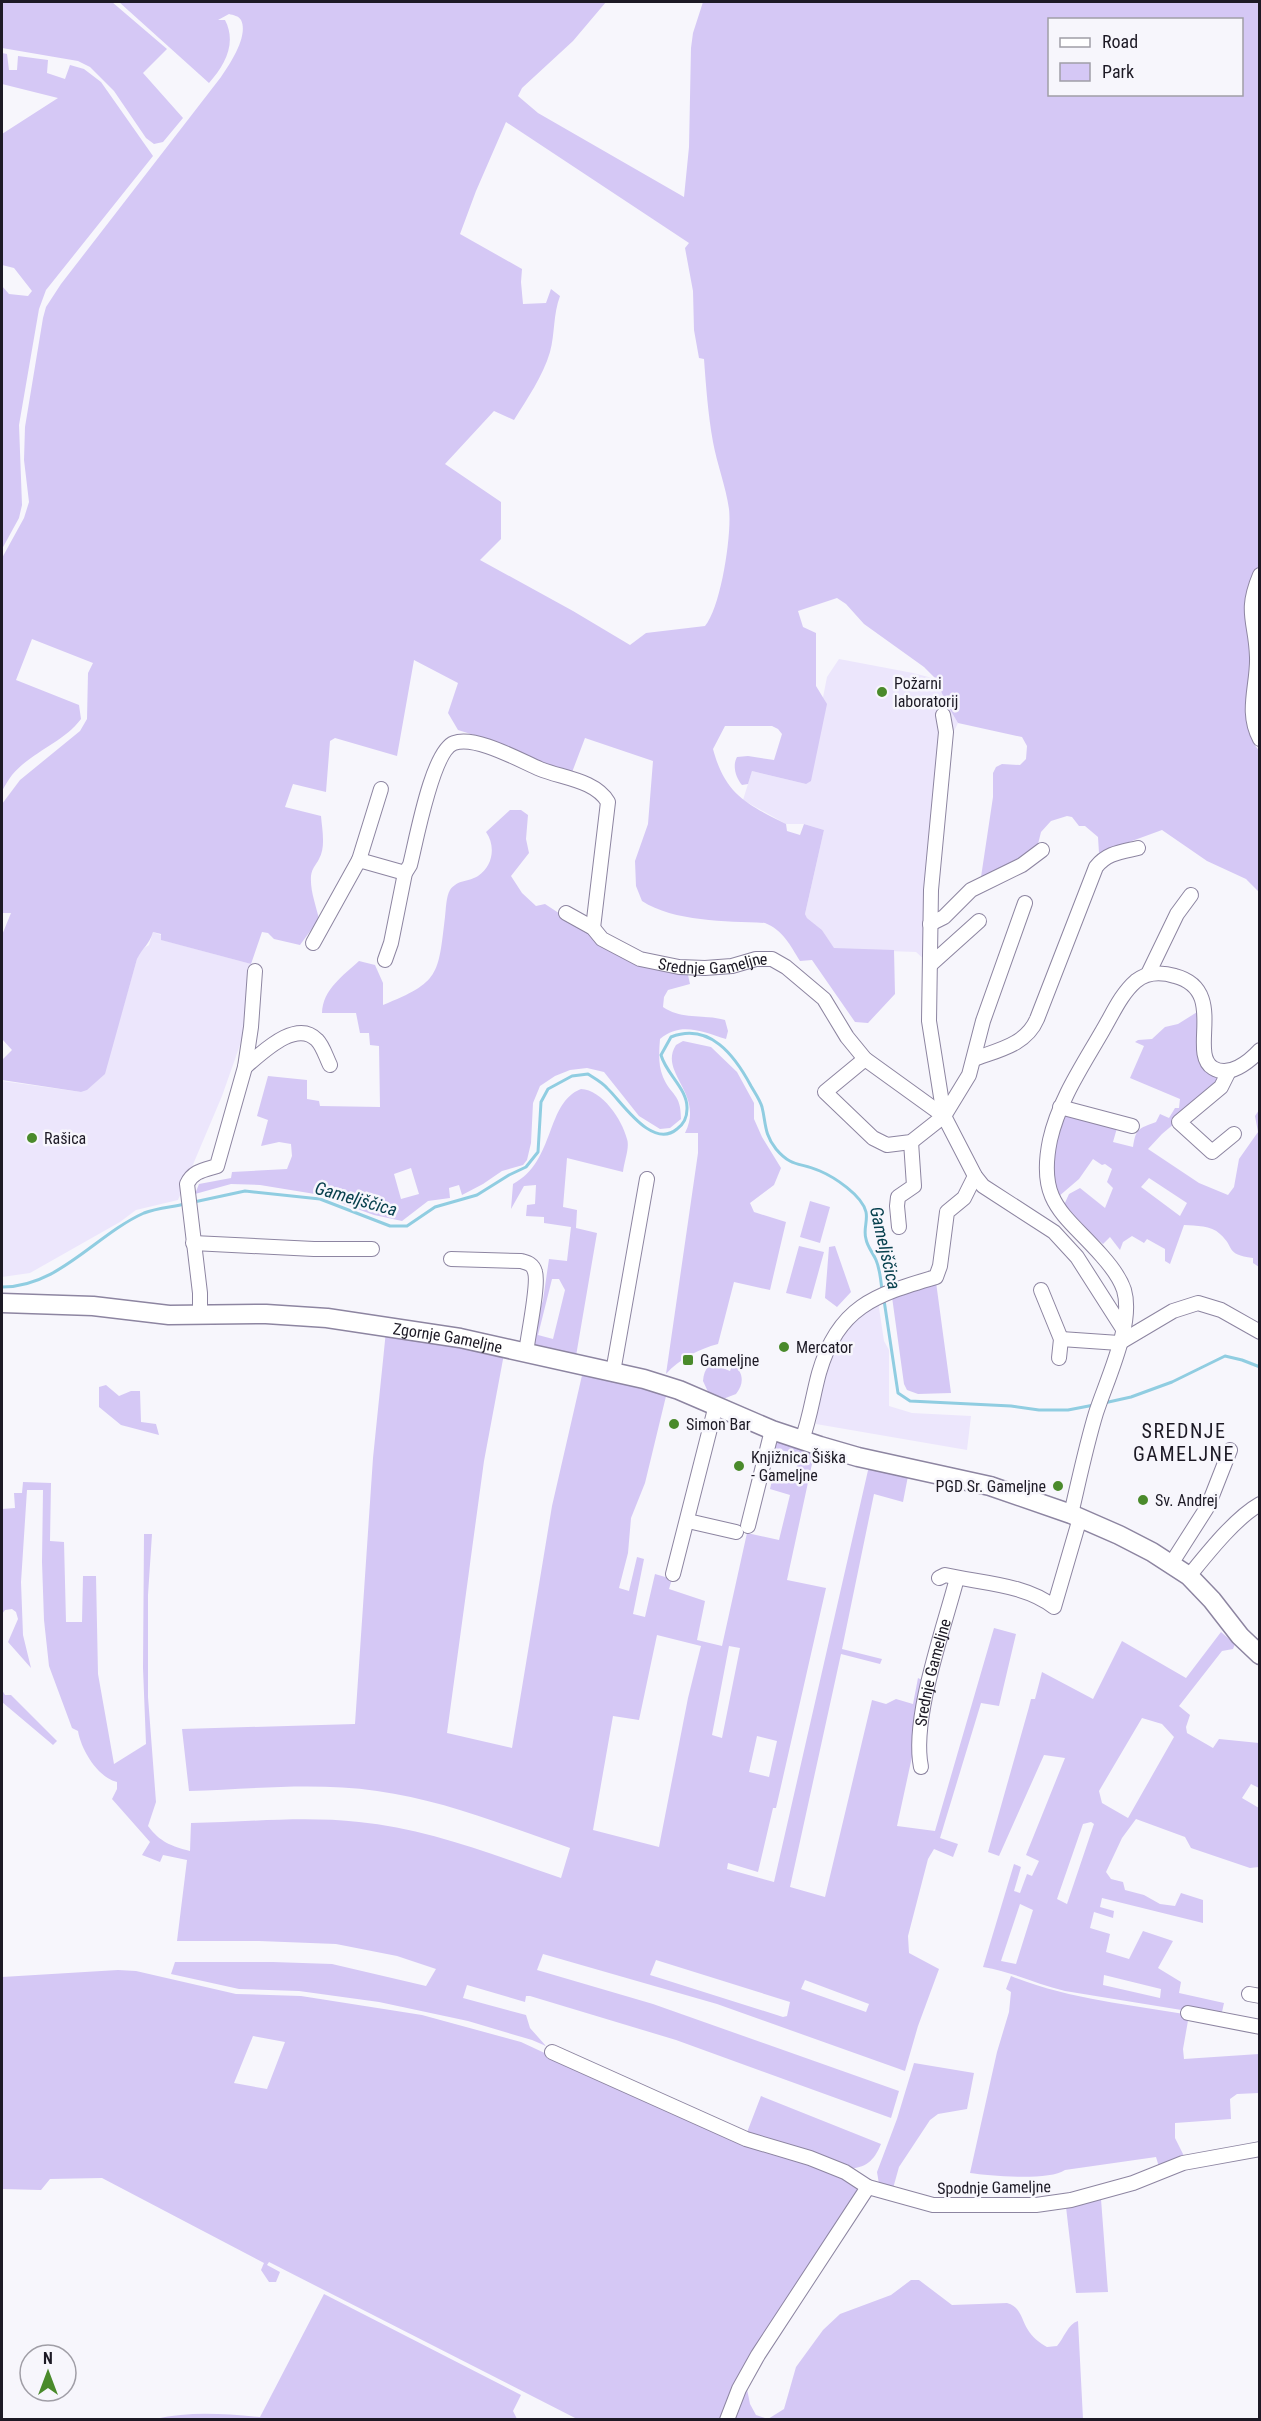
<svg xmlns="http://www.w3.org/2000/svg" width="1261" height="2421" font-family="'Roboto Condensed',sans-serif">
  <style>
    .built { fill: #ece6fc }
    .green { fill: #d5c8f5; fill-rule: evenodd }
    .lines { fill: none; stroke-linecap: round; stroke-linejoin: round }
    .stream { stroke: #90cde1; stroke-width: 3 }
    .street-casing { stroke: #8d85a1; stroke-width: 16 }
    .secondary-casing { stroke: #8d85a1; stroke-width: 21 }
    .street { stroke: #fff; stroke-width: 14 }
    .secondary { stroke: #fff; stroke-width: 18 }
    .poi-dot { fill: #4a8a2b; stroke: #f7f6fc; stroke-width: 2 }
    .labels { text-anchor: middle; stroke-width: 5; stroke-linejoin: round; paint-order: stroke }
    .poi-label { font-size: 16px; fill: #1d1a25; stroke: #f7f6fc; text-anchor: start }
    .street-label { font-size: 16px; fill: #1d1a25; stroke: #f7f6fc }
    .water-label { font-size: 18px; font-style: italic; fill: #07404e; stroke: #f7f6fc }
    .quarter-label { font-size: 20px; letter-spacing: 1.5px; fill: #1d1a25; stroke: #f7f6fc }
  </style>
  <rect width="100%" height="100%" fill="#f7f6fc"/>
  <path class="built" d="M839 659 913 673 936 679 946 703 958 723 947 745 926 961 916 952 834 949 822 930 807 918 805 914 824 830 804 824H786L743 800 752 771 806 784 827 677Z
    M153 932 161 935 162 940 251 964 247 1025 222 1096 178 1200 136 1210 120 1222 30 1273 2 1277V1081L81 1092 91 1086 104 1074 137 959 141 950 149 945Z
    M878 1301 884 1341 889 1350V1406L912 1413 971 1416 967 1450 816 1424 819 1396 830 1357 849 1322Z"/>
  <path class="green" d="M2 2H112L167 49 143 73 183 118 163 142 154 144 146 138 114 91 90 67 78 61 2 48Z
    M119 2H606L573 41 522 88 518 96 538 113 684 197 689 147 691 48 693 33 703 2H1259L1260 563 1250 584 1251 658 1247 693 1248 723 1254 744 1260 752 1259 892 1246 879 1207 861 1162 830 1099 853 1098 837 1085 826H1079L1072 817 1067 816 1051 821 1041 832 1037 848 1007 870 984 880 981 877 993 797V773L996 767 1002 764 1020 765 1026 759 1027 746 1022 737 958 723 946 703 936 679 924 667 864 624 846 604 837 598 798 611 803 627 816 633V686L827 704 811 781 806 784 752 771 748 784 742 785C736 778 732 766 737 757L748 756 774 760 782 734 778 729 772 726H725L713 749C725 794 746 804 786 824L787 831 800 835 804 824 824 830 805 914 807 918 822 930 834 948 894 950 895 994 868 1023 855 1022 812 960 800 961C790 945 783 930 765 923 727 921 674 922 642 901L636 886 635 861 648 824 653 761 585 738 571 775 490 740 458 730 448 713 458 683 414 660 397 756 335 738 330 741 326 792 293 784 285 807 321 816C322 829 326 847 319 859 316 865 312 868 311 876 310 891 316 905 319 919L300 945 274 939 268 933 262 932 251 964 161 940V934L153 932C149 945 143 947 137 959L105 1074 87 1090 81 1092 2 1080V1060L12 1050 2 1039V935L11 913H2V804L20 780 80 731 87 719 88 673 93 663 32 639 16 680 79 705 81 719C63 743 31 752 12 775 8 780 5 786 2 791V558L24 518 29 502 24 460 25 427 43 318 46 307 61 284 221 77C229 65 249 36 241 20 239 16 233 15 229 14L218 20H225C237 43 225 65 209 83ZM1050 20H1242V94H1050ZM506 122 689 243 685 248 693 291 694 330 699 358 704 359C706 386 708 414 713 442 717 464 726 487 729 509 732 534 721 607 705 626L646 633 630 645 573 611 480 560 501 539V502L445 464 494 411 514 420C527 399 543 376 550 352 555 333 553 315 560 296L551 289 546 303 523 304 521 282 522 269 460 234 476 191Z
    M2 53 7 54 9 70H17L18 56 48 60 47 73 65 79 70 65 84 69 101 82 153 156 46 290 39 309 19 425 22 505 19 518 2 549V286L9 294 28 296 32 291 14 268 2 265V134L58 98 2 84Z
    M510 810H521L528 815 526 839 529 853 511 876 522 893 536 906 545 904 571 921 682 974 688 975 690 984 668 990 664 997 663 1007C682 1020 704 1014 725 1020L728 1031 726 1039C703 1032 681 1021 660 1039 659 1052 658 1065 663 1077 671 1096 681 1093 681 1119L670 1128 660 1129 639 1116 604 1072 587 1068 570 1070 555 1076 540 1086 533 1103 531 1143 527 1160 523 1165 502 1171 483 1184 462 1195 459 1185 449 1188 450 1198 428 1201 402 1221 374 1215 315 1194 260 1185 231 1184 195 1194 199 1184 231 1178 232 1172 287 1169 292 1156 291 1144 279 1142 261 1146 268 1120 257 1116 268 1076 307 1080V1099L319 1101 320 1106 380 1107 379 1046 370 1045 369 1033H360L356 1013H322C323 989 343 976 359 961L375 965 383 983V1005C440 982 438 975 445 917 446 909 446 897 450 890 458 879 469 882 478 876 493 866 496 846 486 832ZM411 1168 419 1194 401 1199 394 1174Z
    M1202 1009 1199 1040 1220 1077 1221 1084 1162 1134 1148 1149 1199 1183 1228 1195 1234 1187 1239 1159 1258 1132 1255 1116 1259 1110V1267L1253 1263V1258C1224 1254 1236 1248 1220 1234 1211 1225 1196 1226 1184 1225L1170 1264 1165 1261V1249L1147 1239 1144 1243 1132 1236 1123 1242 1120 1250 1110 1237 1103 1244 1076 1221 1064 1205 1069 1194 1080 1188 1105 1208 1113 1188 1107 1182 1112 1169 1105 1164 1102 1165 1093 1159 1079 1179 1058 1197 1051 1173 1061 1113 1117 1128 1113 1142 1133 1147C1136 1128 1138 1129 1156 1122L1160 1114 1169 1118 1175 1108H1179L1180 1099 1130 1078 1144 1046 1135 1042 1138 1040 1152 1039 1165 1027 1178 1024ZM1149 1178 1187 1203 1180 1216 1141 1187Z
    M683 1041 711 1047 737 1072 754 1103V1119L762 1137 781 1168 774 1185 750 1203 754 1212 786 1222 770 1290 734 1282 718 1344C699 1349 679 1359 666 1374L698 1153V1133H685C705 1093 658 1073 676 1045Z
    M581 1089C602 1090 622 1119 627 1139 630 1147 624 1162 623 1172L567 1158 563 1207 577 1210 576 1228 597 1233 576 1356 532 1345 533 1323 539 1313 543 1300 549 1259 567 1261 571 1227 544 1223V1217L526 1216 527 1205 535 1204 536 1185 524 1186 511 1209 513 1184C556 1161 545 1103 581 1089ZM552 1279H559L565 1290 553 1339 538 1335Z
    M810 1201 830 1207 820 1243 800 1237Z
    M799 1246 824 1252 811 1299 786 1293Z
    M835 1246 851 1292 837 1307 825 1298 829 1247Z
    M936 1282 951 1393 918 1394 907 1390 904 1384 892 1297Z
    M386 1331 504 1354 484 1461 447 1733 512 1748 552 1506 583 1371 667 1392 645 1483 631 1518 628 1553 619 1588 629 1591 637 1557 644 1559 633 1614 645 1617 655 1574 672 1579 669 1589 705 1601 697 1640 722 1646 747 1533 779 1540 790 1495 770 1489 774 1471 794 1476 800 1455 773 1448 776 1439 815 1450 787 1580 826 1588 776 1808H773L758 1872 728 1863 727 1869 774 1882 869 1466 908 1476 903 1502 874 1494 842 1649 882 1659 880 1664 841 1654 790 1887 825 1897 872 1700 886 1704 896 1699 913 1704 918 1678 928 1683 897 1826 935 1831 994 1628 1016 1634 999 1706 981 1703 940 1838 958 1844 953 1857 934 1849 928 1859 908 1936 909 1953 939 1969 918 2026 905 2071 717 2004 543 1954 537 1970 653 2004 899 2091 891 2118 676 2040 530 1996H526L525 2002 467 1985 463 1998 526 2015 530 2028 546 2046 532 2040 468 2021 379 2002 299 1991 239 1989 171 1974 175 1962H273L332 1964 426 1986 436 1969 397 1956 336 1944 259 1941H177L187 1860 163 1855 160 1862 142 1855 150 1842 112 1799 117 1789V1782C97 1777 81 1749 78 1731L72 1728 49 1666 44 1620 42 1562 43 1490H27L21 1582 23 1635 31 1668 8 1642 18 1619 16 1612 12 1609 5 1610 2 1614V1509L15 1508 14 1493H22L23 1482 51 1483 50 1541 64 1542 66 1622H82L83 1576H96L98 1674 114 1764 146 1744 143 1668 144 1534H152L148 1595V1697L156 1802 148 1826C160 1842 171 1846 190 1851L191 1823C247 1822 304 1816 359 1822 426 1828 497 1856 561 1878L570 1848C507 1826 443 1800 377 1791 315 1782 251 1789 189 1791L182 1729 355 1724 373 1458ZM657 1635 701 1646 688 1698 659 1847 593 1830 613 1716 639 1720ZM729 1646 740 1648 722 1738 712 1735ZM757 1736 777 1741 769 1777 749 1772ZM656 1960 790 2002 787 2016 783 2017 650 1975ZM805 1980 869 2004 866 2012 801 1989Z
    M722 1360 720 1367 730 1371 733 1363C743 1372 745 1383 736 1394L723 1399 709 1394 703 1381C704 1368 710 1362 722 1360Z
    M106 1385 119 1396 131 1391H140L141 1422 156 1424 159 1435 121 1425 99 1407V1387Z
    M1221 1632 1235 1644 1233 1649 1222 1651 1179 1706 1190 1715 1186 1727 1187 1733 1213 1748 1219 1739 1259 1743V1788L1251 1784 1242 1798 1259 1808V1867L1250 1868 1191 1848 1185 1837 1136 1819 1122 1838 1106 1872 1111 1879 1123 1882 1125 1890 1144 1895 1160 1904 1175 1906 1181 1893 1203 1900V1923L1102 1898 1100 1907 1114 1911 1113 1918 1094 1912 1090 1928 1110 1934 1106 1952 1129 1959 1143 1931 1173 1941 1158 1968 1181 1982 1179 1993 1224 2003 1222 2012 1206 2014 1065 1991C1036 1984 1013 1972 983 1967L1014 1864 1021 1867 1014 1891 1020 1893 1027 1874 1032 1876 1039 1861 1026 1855 1065 1758 1044 1755 999 1856 988 1852 1029 1707 1031 1699H1035L1042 1672 1093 1699 1122 1641 1186 1678ZM1142 1718 1162 1724 1174 1737 1128 1818 1102 1803 1099 1791ZM1091 1822 1094 1824 1067 1904 1057 1899 1083 1824ZM1020 1904 1033 1910 1016 1964 1001 1961ZM1104 1975 1161 1989 1160 1998 1103 1985Z
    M2 1690 5 1695H11L57 1741 53 1745 2 1702Z
    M118 1970 136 1971 236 1994 301 1996 422 2015 521 2042 579 2069 807 2162 853 2183 858 2190 857 2194 723 2419 579 2420 269 2262 267 2265 280 2272 276 2282H269L261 2270 264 2263 102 2178 50 2179 41 2190 2 2189V1977ZM253 2036 285 2042 267 2089 234 2083Z
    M1011 1976C1068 1999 1128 2004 1189 2015L1183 2049 1184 2059 1259 2054V2093L1237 2094 1230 2099 1231 2119 1175 2123V2138L1185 2158 1159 2167 1156 2157 1065 2170C1049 2181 991 2176 970 2173L997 2052 1009 2012 1011 1992 1006 1989Z
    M914 2063 974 2073 967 2109 938 2114 930 2120 899 2167 892 2192 879 2184 877 2172 897 2119Z
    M761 2096 881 2144C874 2161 866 2168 847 2169L746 2135Z
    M1101 2199 1108 2292 1076 2293 1066 2207Z
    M911 2280H919L952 2305 1007 2303C1021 2307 1021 2319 1028 2330 1032 2337 1040 2343 1047 2347L1057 2346C1064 2338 1068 2324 1078 2321L1083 2419 732 2420 744 2390 747 2389 750 2404 756 2415 768 2419 784 2409 796 2367 823 2330 840 2314 891 2295Z
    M324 2294 521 2395 513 2411 517 2419H155C191 2411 224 2414 260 2417Z"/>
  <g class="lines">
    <path class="stream" d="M194 1202 245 1191 320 1199 390 1226H407L435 1207 477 1195 509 1175 526 1167 538 1152 541 1102 548 1089 572 1076 588 1074C594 1078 602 1082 607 1088 622 1102 652 1150 677 1129 684 1124 687 1118 687 1109 688 1089 666 1074 661 1055L671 1037C710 1022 735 1056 751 1086 755 1093 760 1100 762 1107 766 1123 764 1134 776 1149 792 1168 800 1162 820 1171 834 1177 862 1195 866 1212 868 1221 863 1230 866 1239 867 1246 873 1253 876 1260 880 1269 881 1281 882 1291
      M2 1287C59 1287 95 1235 144 1213 156 1208 172 1207 185 1204
      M884 1300 898 1393 910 1401 1011 1406 1039 1410H1068L1094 1405
      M1104 1403 1131 1397 1172 1382 1225 1356 1242 1360 1260 1367"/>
    <defs>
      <g id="street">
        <path d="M1260 575C1244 613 1256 621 1257 657 1258 685 1245 712 1260 739"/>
        <path d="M943 715 946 732 931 890 929 1021 944 1116 975 1176 983 1186 1054 1232 1077 1257 1123 1329"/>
        <path d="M359 860 381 789"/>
        <path id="s1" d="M566 913 593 928 602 939 640 959 679 967 705 968 732 966 756 959H772L786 967 824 999 847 1037 865 1059 944 1116"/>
        <path d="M930 924 944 917 971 890 1022 865 1042 850"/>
        <path d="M313 943 359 860 405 873"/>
        <path d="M385 960 391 943 405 873 410 865C416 842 432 751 454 743 475 735 519 760 540 769 562 778 595 780 608 802L593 928"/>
        <path d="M930 965 979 921"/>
        <path d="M1148 974 1177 914 1191 895"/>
        <path d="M865 1059 825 1092 873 1138 887 1145 911 1142 944 1116 969 1075 983 1021 1025 903"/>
        <path d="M974 1059C998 1050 1026 1045 1037 1019L1096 867C1107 853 1121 852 1138 848"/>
        <path d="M245 1067C261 1054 296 1018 317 1040 323 1046 326 1057 330 1065"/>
        <path d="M1229 1071 1221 1087 1179 1122 1212 1152 1234 1134"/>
        <path d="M1060 1107 1132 1126"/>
        <path d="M899 1227 897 1206 898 1197 914 1186 911 1142"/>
        <path d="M193 1243 314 1249H372"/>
        <path d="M451 1259 521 1261C528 1263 533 1264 535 1272 539 1284 528 1335 526 1353"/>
        <path d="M1041 1290 1061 1339 1059 1358"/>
        <path d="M200 1315V1293L187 1184C193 1171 204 1170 217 1166L245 1067 251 1027 255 971"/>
        <path d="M1061 1339 1119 1343 1173 1311 1198 1303 1221 1310 1260 1332"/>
        <path d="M613 1372 647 1179"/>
        <path d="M802 1440C810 1418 813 1395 819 1373 838 1307 874 1295 936 1277L940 1266 947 1212 964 1198 975 1176"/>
        <path d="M1071 1514C1079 1480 1086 1446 1096 1413 1107 1379 1134 1324 1124 1290 1120 1278 1110 1265 1102 1256 1064 1213 1037 1203 1050 1140 1059 1100 1083 1065 1103 1030 1113 1013 1121 994 1136 981 1147 972 1162 972 1175 976 1228 990 1188 1053 1213 1068 1229 1078 1249 1062 1260 1050"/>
        <path d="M688 1521 736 1532"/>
        <path d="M748 1526 772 1430"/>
        <path d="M1171 1564 1208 1506 1230 1450"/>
        <path d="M673 1574 716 1405"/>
        <path d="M1189 1576C1207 1554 1235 1518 1260 1504"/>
        <path d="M939 1578 945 1575C980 1583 1025 1584 1054 1607L1080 1518"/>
        <path id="s2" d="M921 1767C911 1719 944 1628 957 1578"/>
        <path d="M1249 1994 1260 1996"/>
        <path d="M1188 2013 1260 2027"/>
        <path d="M552 2052 746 2139 810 2158 845 2172 868 2187 933 2205H1036L1071 2200 1133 2183 1183 2163 1260 2149"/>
        <path d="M727 2420 739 2389 758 2355 868 2187"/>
      </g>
      <g id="secondary">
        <path id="s3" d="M2 1303 93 1306 169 1315 266 1314 327 1318 460 1338 644 1379 679 1390 772 1430 820 1446 858 1457 990 1486 1071 1514 1119 1535 1152 1552 1189 1576 1212 1600 1240 1636 1260 1655"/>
      </g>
    </defs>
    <use href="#street" class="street-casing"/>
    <use href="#secondary" class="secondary-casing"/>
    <use href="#street" class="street"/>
    <use href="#secondary" class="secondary"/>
  </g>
  <g class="poi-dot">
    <circle cx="882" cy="692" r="6"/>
    <circle cx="32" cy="1138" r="6"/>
    <circle cx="784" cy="1347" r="6"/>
    <rect x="682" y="1354" width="12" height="12" rx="3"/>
    <circle cx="674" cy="1424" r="6"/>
    <circle cx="739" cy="1466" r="6"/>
    <circle cx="1058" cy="1486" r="6"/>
    <circle cx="1143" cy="1500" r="6"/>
  </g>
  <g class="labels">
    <g class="poi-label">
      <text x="894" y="689">Požarni<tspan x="894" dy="18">laboratorij</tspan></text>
      <text x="44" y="1144">Rašica</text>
      <text x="796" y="1353">Mercator</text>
      <text x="700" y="1366">Gameljne</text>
      <text x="686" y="1430">Simon Bar</text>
      <text x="751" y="1463">Knjižnica Šiška<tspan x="751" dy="18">- Gameljne</tspan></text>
      <text x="1046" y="1492" text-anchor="end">PGD Sr. Gameljne</text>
      <text x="1155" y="1506">Sv. Andrej</text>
    </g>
    <g class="street-label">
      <text dy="6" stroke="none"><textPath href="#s1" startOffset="162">Srednje Gameljne</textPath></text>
      <text dy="6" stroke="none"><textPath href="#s3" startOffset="448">Zgornje Gameljne</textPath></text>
      <text dy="6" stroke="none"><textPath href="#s2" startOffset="96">Srednje Gameljne</textPath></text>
      <text transform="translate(994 2187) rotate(-1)" y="6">Spodnje Gameljne</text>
    </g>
    <g class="water-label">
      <text transform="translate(356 1199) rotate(16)" y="6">Gameljščica</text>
      <text transform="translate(885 1248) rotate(77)" y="6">Gameljščica</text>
    </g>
    <g class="quarter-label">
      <text x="1184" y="1438">SREDNJE<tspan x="1184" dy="23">GAMELJNE</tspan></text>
    </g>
  </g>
  <rect width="1261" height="2421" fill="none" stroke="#1d1a25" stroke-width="6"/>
  <rect x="1048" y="18" width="195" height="78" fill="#f7f6fc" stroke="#a09ea6" stroke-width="1.5"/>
  <rect x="1060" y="38" width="30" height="9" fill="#ffffff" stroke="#a09ea6" stroke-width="1.5"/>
  <text x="1102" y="48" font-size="18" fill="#1d1a25">Road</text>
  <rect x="1060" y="63" width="30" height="18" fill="#d5c8f5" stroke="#a09ea6" stroke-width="1.5"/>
  <text x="1102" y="78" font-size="18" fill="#1d1a25">Park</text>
  <g transform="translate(48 2373)"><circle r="28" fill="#f7f6fc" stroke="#a09ea6" stroke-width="1.5"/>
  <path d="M0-4.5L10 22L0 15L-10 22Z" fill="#4a8a2b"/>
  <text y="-9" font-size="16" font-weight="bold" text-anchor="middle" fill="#1d1a25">N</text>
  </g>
</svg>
